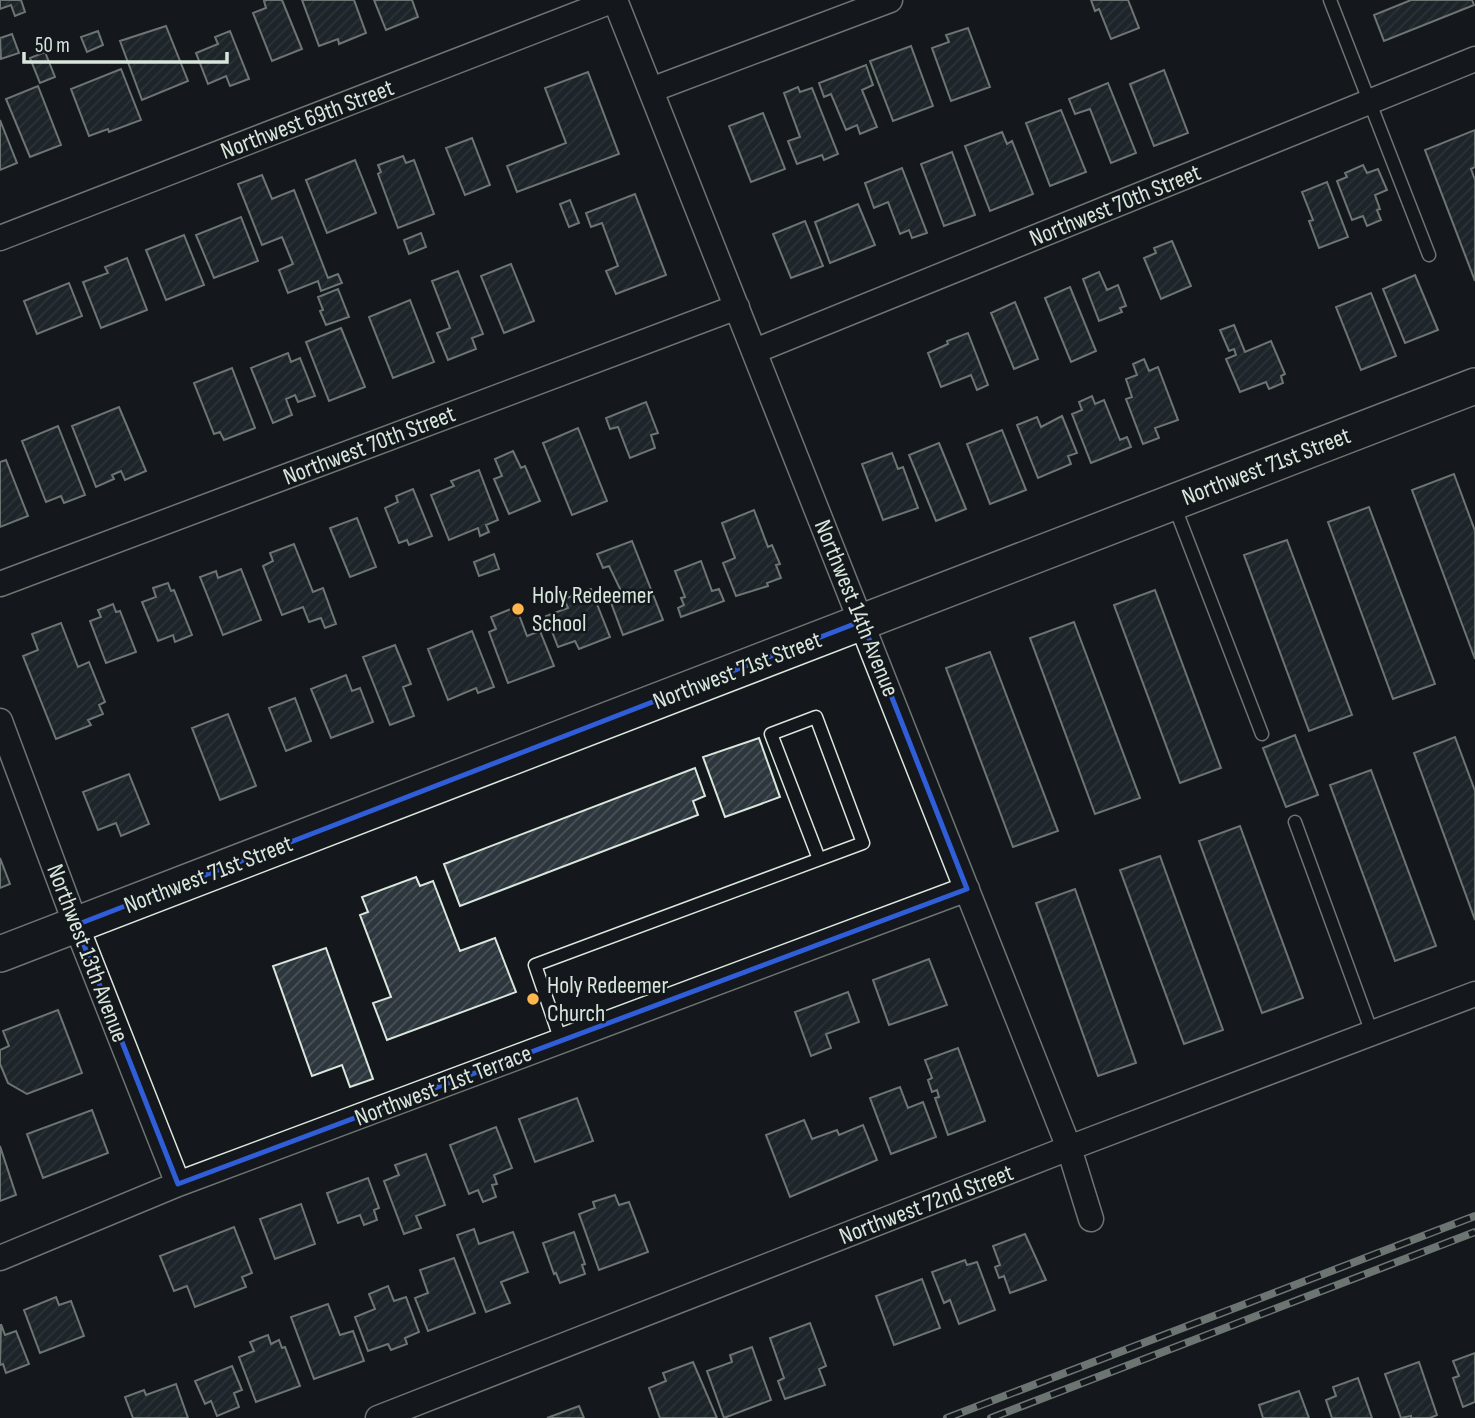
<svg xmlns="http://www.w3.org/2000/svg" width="1475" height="1418" font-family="'Sofia Sans Condensed',sans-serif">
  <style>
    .building { fill: url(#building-hatch); stroke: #d8e6dc; stroke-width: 2 }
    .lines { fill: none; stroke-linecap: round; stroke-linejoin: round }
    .lane-casing { stroke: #d8e6dc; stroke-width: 15 }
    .street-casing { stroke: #d8e6dc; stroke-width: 27 }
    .secondary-casing { stroke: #d8e6dc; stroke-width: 38 }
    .lane { stroke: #14181c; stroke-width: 12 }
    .street { stroke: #14181c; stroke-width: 24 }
    .secondary { stroke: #14181c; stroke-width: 35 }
    .rail-casing { stroke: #d8e6dc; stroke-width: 8 }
    .rail { stroke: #14181c; stroke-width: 5; stroke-dasharray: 16; stroke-linecap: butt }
    .marked { fill: none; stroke: #305dd8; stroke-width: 5; stroke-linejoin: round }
    .poi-dot { fill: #ffb74d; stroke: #14181c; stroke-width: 2.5 }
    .labels { text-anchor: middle; stroke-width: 5; stroke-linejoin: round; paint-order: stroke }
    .street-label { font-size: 24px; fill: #d8e6dc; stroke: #14181c }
    .poi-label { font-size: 24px; fill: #d8e6dc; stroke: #14181c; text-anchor: start }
  </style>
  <defs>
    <pattern id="building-hatch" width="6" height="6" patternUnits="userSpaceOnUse" patternTransform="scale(1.75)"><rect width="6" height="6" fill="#2c363c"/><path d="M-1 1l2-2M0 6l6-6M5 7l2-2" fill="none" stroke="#4a5358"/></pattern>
  </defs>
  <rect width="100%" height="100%" fill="#14181c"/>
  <path class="building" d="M0 0H21L25 12 15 16 11 5 0 9Z
    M267 0H282L302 49 272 61 253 13 266 8 264 1Z
    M302 0H354L366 33 339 44 338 39 319 46Z
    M374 0H412L418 17 386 30Z
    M1091 0H1128L1139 28 1111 39 1099 9 1095 11Z
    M1411 0H1472L1474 5 1384 41 1374 15Z
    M166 26 188 81 142 100 120 41Z
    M968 28 990 87 951 101 932 48 949 42 946 35Z
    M98 31 103 45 87 52 81 37Z
    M230 31 249 79 230 86 226 76 208 84 196 53 218 44 215 37Z
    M12 34 19 53 1 59 0 38Z
    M911 46 933 106 893 121 870 61Z
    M45 52 55 77 40 83 30 58Z
    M866 65 873 85 862 90 877 127 860 134 857 125 846 130 831 94 824 97 819 83Z
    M121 69 141 120 109 132 108 129 89 136 71 89Z
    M1164 70 1188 133 1154 146 1130 84Z
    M588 72 619 154 517 192 507 166 566 143 545 88Z
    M1108 83 1136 153 1111 163 1090 109 1075 114 1069 99Z
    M38 86 61 145 30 157 6 99Z
    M798 87 800 92 812 88 838 154 824 160 822 155 797 164 788 141 800 137 784 93Z
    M1061 110 1086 172 1050 186 1026 123Z
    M763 113 785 169 751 182 729 126Z
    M0 120 17 163 0 170Z
    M1475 130V167L1471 169 1475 180V281L1425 150Z
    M1002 132 1007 144 1012 141 1033 194 990 211 965 146Z
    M472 138 490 185 465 195 446 148Z
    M952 152 975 215 944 226 921 164Z
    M403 156 406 163 414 160 434 214 398 228 378 174 381 172 378 165Z
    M355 160 376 213 327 233 306 180Z
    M1363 165 1367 173 1378 169 1387 190 1375 195 1380 209 1377 210 1381 220 1367 226 1363 216 1352 220 1337 181 1347 177 1345 173Z
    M902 168 927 233 912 238 909 230 900 234 888 202 874 208 865 183Z
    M262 175 272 199 294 190 328 278 338 274 342 283 321 291 318 281 288 293 279 270 293 264 282 237 262 245 238 184Z
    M1327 182 1348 237 1319 248 1309 221 1313 220 1302 192Z
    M635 194 666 275 616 294 606 271 618 266 602 223 591 227 586 213Z
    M570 200 579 223 569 227 560 204Z
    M858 204 875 245 830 263 815 222Z
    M241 217 258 261 214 278 196 235Z
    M805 221 823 266 791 278 773 234Z
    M421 233 426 247 409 254 404 240Z
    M184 235 204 285 166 300 146 250Z
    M1172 241 1191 286 1161 299 1144 258 1156 253 1154 248Z
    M127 258 147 310 101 328 83 282 108 273 105 267Z
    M511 264 534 321 504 333 481 276Z
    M458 271 483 334 472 338 476 349 448 360 437 333 450 328 432 281Z
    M1099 272 1107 290 1118 285 1126 306 1120 308 1122 312 1099 321 1083 279Z
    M1415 275 1438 330 1405 343 1383 289Z
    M69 283 82 316 37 334 24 301Z
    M1070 287 1096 351 1071 362 1045 298Z
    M338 289 349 317 326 325 320 311 323 310 318 297Z
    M1371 293 1396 356 1361 370 1336 307Z
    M410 300 434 362 393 378 369 317Z
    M1015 302 1038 359 1014 369 991 313Z
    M1234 325 1245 352 1271 341 1285 374 1281 376 1283 383 1269 389 1266 382 1240 392 1226 359 1236 355 1234 349 1229 351 1220 330Z
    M341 328 365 387 329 401 306 342Z
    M968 333 988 385 977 390 971 375 941 387 928 353 948 344 947 341Z
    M288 353 291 362 300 358 315 396 298 402 295 395 286 399 292 415 273 423 251 368Z
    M1144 359 1149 371 1158 367 1178 420 1155 428 1159 438 1143 444 1126 399 1132 397 1126 379 1137 375 1133 364Z
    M232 368 255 428 224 440 220 432 214 434 194 383Z
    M1092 396 1095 404 1104 400 1120 440 1127 437 1131 447 1091 463 1072 414 1082 410 1079 402Z
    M646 402 658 433 651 435 655 448 630 458 618 427 610 429 606 418Z
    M119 407 146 471 125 480 121 471 112 475 114 479 96 487 72 426Z
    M1062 416 1077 453 1068 456 1071 464 1038 478 1017 425 1037 417 1041 427Z
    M58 426 85 495 64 503 61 496 46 502 22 441Z
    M578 428 607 501 572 515 543 443Z
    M1002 430 1026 490 990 504 967 444Z
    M939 443 966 509 936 521 909 455Z
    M513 451 521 468 525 466 540 501 509 514 494 479 502 476 495 459Z
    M892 453 898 469 903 467 918 508 883 520 862 464Z
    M6 460 28 516 0 527V462Z
    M479 470 498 520 486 525 489 532 480 536 478 528 449 540 431 495 454 486 451 481Z
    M1454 474 1475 531V659L1412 490Z
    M413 489 432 536 409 545 407 540 399 543 385 508 398 502 396 496Z
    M1369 507 1435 684 1393 699 1328 522Z
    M754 510 768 547 772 545 780 564 776 565 781 578 767 583 768 586 736 596 723 563 735 558 722 523Z
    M357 518 376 567 350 577 330 528Z
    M1287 540 1352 715 1309 731 1244 555Z
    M632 541 663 620 623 635 610 600 623 595 609 566 603 568 597 554Z
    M294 544 313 592 323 588 336 624 325 628 321 618 309 622 303 607 282 615 263 566 273 561 270 553Z
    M494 554 499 569 479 576 474 562Z
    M701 561 712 591 719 589 724 601 681 617 678 608 684 605 681 598 685 597 675 571Z
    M241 569 261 620 223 635 200 577 216 571 218 578Z
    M168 583 171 591 174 590 192 635 175 642 173 635 158 641 142 602 156 597 153 588Z
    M591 589 610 637 579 649 575 641 558 647 546 616 568 608 564 599Z
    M1155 590 1221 768 1180 783 1114 605Z
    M113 604 116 612 120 611 136 652 106 663 90 621 101 617 98 610Z
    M516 607 527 636 540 631 554 666 508 683 489 632 496 629 491 617Z
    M1074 622 1140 798 1095 814 1030 638Z
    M61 623 78 667 89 662 105 702 99 705 103 714 88 720 91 725 56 739 23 656 38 650 32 634Z
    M472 631 494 687 478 693 476 688 448 700 428 649Z
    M395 645 411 684 403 687 414 716 390 725 363 657Z
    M990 652 1058 831 1013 847 946 668Z
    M346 675 352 691 360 688 373 722 331 738 311 689Z
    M295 698 311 741 286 751 269 708Z
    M228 714 256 786 220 800 192 728Z
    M1295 735 1318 795 1286 807 1263 748Z
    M1455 737 1475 791V920L1414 753Z
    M759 738 780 797 725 817 703 757Z
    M695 768 705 796 693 801 698 815 460 906 444 864Z
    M1371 770 1436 946 1395 961 1330 785Z
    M129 774 149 824 121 836 116 823 98 830 83 792Z
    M1240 826 1303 998 1262 1013 1199 841Z
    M1160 856 1223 1030 1184 1044 1120 870Z
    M0 858 10 884 0 888Z
    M416 877 420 886 433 881 460 951 495 938 516 992 387 1040 373 1003 391 997 360 915 368 912 362 897Z
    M1075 889 1136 1063 1098 1076 1036 903Z
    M326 948 373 1079 350 1087 342 1065 312 1076 273 966Z
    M929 959 947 1005 889 1025 873 980Z
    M848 992 859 1022 826 1034 831 1048 811 1056 795 1012Z
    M58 1010 82 1073 27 1094 8 1083 0 1064V1050L9 1046 3 1031Z
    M958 1048 985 1121 948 1135 935 1098 939 1097 937 1090 932 1092 928 1080 932 1078 925 1060Z
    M900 1087 908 1108 923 1102 936 1137 891 1154 870 1098Z
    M577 1098 593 1141 535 1162 519 1119Z
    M92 1110 108 1153 43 1178 27 1134Z
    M804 1120 812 1139 837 1130 839 1135 863 1125 877 1160 790 1197 766 1135Z
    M496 1127 512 1168 494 1175 497 1184 492 1185 496 1197 483 1202 478 1190 469 1194 450 1145Z
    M0 1146 16 1195 0 1201Z
    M426 1154 445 1205 416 1216 421 1228 404 1234 384 1181 399 1175 395 1165Z
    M368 1178 379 1208 374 1210 377 1220 364 1225 360 1215 338 1223 327 1193Z
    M615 1195 619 1205 629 1202 648 1252 599 1270 579 1214 595 1208 593 1202Z
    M301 1204 315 1244 275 1259 260 1219Z
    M234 1227 252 1273 242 1277 246 1287 195 1307 187 1286 174 1291 160 1256Z
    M474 1229 479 1244 513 1232 528 1272 501 1282 510 1303 486 1312 457 1235Z
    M574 1232 585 1264 582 1265 585 1274 560 1283 556 1273 554 1274 543 1243Z
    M1025 1234 1046 1280 1010 1293 1004 1276 999 1278 995 1267 1000 1265 993 1246Z
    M454 1258 475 1313 428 1331 415 1298 428 1293 420 1270Z
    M965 1260 967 1265 977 1262 995 1310 959 1324 950 1300 944 1303 932 1272Z
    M922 1279 940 1328 894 1345 876 1296Z
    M388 1286 394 1301 406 1297 419 1332 405 1338 407 1344 391 1350 388 1344 368 1351 355 1317 375 1309 369 1294Z
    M56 1297 59 1305 71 1301 84 1336 40 1353 24 1310Z
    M328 1304 340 1335 353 1331 364 1361 314 1379 291 1317Z
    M810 1323 826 1366 819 1369 825 1385 785 1399 778 1381 784 1378 770 1338Z
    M1 1324 5 1335 16 1331 29 1364 6 1373 3 1364 0 1365Z
    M268 1335 271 1344 279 1340 282 1348 285 1347 300 1386 256 1402 239 1357 254 1351 250 1342Z
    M752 1347 771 1400 724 1418 707 1371 732 1362 730 1355Z
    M1475 1353V1402L1463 1407 1453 1378 1459 1376 1453 1361Z
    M693 1362 717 1418H660L649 1388 666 1381 663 1373Z
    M1419 1362 1437 1415 1430 1418H1411V1416L1401 1418 1385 1374Z
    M232 1366 242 1390 234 1393 239 1407 217 1416 211 1401 205 1404 195 1381Z
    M1358 1378 1372 1418H1332L1326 1400 1336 1396 1333 1387Z
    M176 1384 188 1418H133L125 1397 144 1390 146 1395Z
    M1299 1391 1309 1418H1263L1259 1405Z
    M579 1406 584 1418H547Z"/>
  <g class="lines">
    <defs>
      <path id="lane" d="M1330 0 1429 255
        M1174 505 1262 734
        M1295 822 1372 1033
        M561 1041 535 965 863 843 816 717 771 734 819 859"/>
      <path id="street" d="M615 0 1069 1148 1091 1219
        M651 90 890 0
        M0 238 614 0
        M755 351 1475 59
        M0 584 737 307
        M0 721 76 925 178 1184
        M0 1258 178 1184 967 889
        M378 1418 1069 1148 1475 994"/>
      <path id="secondary" d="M0 954 1475 386"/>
    </defs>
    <use href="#lane" class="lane-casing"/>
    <use href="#street" class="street-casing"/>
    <use href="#secondary" class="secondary-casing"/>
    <use href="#lane" class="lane"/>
    <use href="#street" class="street"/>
    <use href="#secondary" class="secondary"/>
    <defs>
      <path id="rail" d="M947 1418 1475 1216
        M991 1418 1475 1232"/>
    </defs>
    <use href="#rail" class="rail-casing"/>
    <use href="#rail" class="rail"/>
  </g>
  <path d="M0 0H1475V1418H0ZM862 621 967 889 178 1184 76 925Z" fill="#14181c" fill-opacity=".55" fill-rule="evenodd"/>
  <path class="marked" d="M862 621 967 889 178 1184 76 925Z"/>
  <g class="poi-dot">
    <circle cx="518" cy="609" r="7"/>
    <circle cx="533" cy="999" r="7"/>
  </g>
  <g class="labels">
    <g class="street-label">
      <text transform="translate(307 119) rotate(-21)" y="8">Northwest 69th Street</text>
      <text transform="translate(1115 205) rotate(-22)" y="8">Northwest 70th Street</text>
      <text transform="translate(369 445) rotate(-21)" y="8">Northwest 70th Street</text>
      <text transform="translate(1266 466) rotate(-21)" y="8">Northwest 71st Street</text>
      <text transform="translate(857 608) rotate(68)" y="8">Northwest 14th Avenue</text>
      <text transform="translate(737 670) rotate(-21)" y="8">Northwest 71st Street</text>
      <text transform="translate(208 874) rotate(-21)" y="8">Northwest 71st Street</text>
      <text transform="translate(88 953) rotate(69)" y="8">Northwest 13th Avenue</text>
      <text transform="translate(443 1085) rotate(-21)" y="8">Northwest 71st Terrace</text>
      <text transform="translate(926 1204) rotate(-21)" y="8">Northwest 72nd Street</text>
    </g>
    <g class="poi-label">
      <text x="532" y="603">Holy Redeemer<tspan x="532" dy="28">School</tspan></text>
      <text x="547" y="993">Holy Redeemer<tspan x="547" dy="28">Church</tspan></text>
    </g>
  </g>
  <path d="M24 52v10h203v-10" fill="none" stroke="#d8e6dc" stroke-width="3.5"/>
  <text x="35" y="52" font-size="21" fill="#d8e6dc" stroke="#14181c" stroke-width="5" paint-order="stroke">50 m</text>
</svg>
